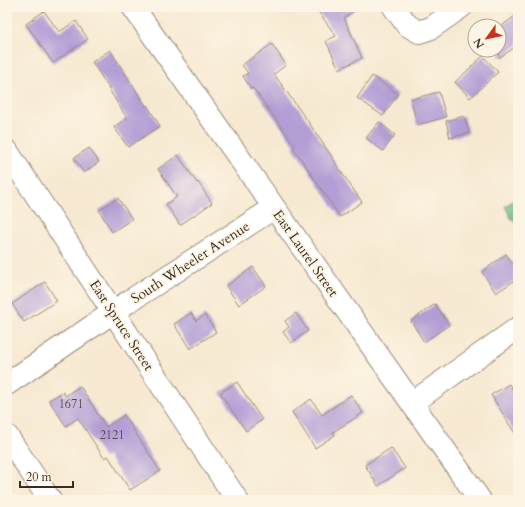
<svg xmlns="http://www.w3.org/2000/svg" width="525" height="507" font-family="Cardo,serif">
  <style>
    .forest { fill: #69ba86; stroke: #527252 }
    .building { fill: #b29ed5 }
    .lines { fill: none; stroke-linecap: round; stroke-linejoin: round }
    .minor-casing { stroke: #998a78; stroke-width: 24 }
    .minor { stroke: #fff; stroke-width: 22 }
    .labels { text-anchor: middle; stroke-width: 4; stroke-linejoin: round; paint-order: stroke }
    .number-label { font-size: 12px; fill: #59474c }
    .street-label { font-size: 14px; fill: #3b2a1e; stroke: #fcf5e5 }
  </style>
  <rect width="100%" height="100%" fill="#fcf5e5"/>
  <filter id="ink" filterUnits="userSpaceOnUse"><feTurbulence type="fractalNoise" baseFrequency=".025" numOctaves="2"/><feDisplacementMap in="SourceGraphic" scale="8" xChannelSelector="R" yChannelSelector="G"/><feConvolveMatrix kernelMatrix="1 2 1 2 8 2 1 2 1" color-interpolation-filters="sRGB"/></filter>
  <filter id="wash" filterUnits="userSpaceOnUse"><feTurbulence type="fractalNoise" baseFrequency=".012" numOctaves="4" result="noise"/><feDisplacementMap in="SourceGraphic" scale="16" xChannelSelector="R" yChannelSelector="G"/><feGaussianBlur stdDeviation="0.9" result="paint"/><feColorMatrix in="noise" values="0 0 0 0 0 0 0 0 0 0 0 0 0 0 0 0 0 1.4 0 .05"/><feComposite in="paint" operator="in"/></filter>
  <g filter="url(#wash)">
    <rect width="100%" height="100%" fill="#f7e9d1"/>
    <path class="forest" d="M518 198V224L511 219 505 206Z"/>
    <g id="blocks">
      <path class="building" d="M315 7H359L344 18 362 58 339 69 326 41 336 36Z
        M44 11 59 32 76 21 88 39 53 63 26 24Z
        M518 14V45L499 58V28Z
        M272 44 286 65 274 74 309 123 336 163H335L362 202 340 217 293 147 295 146 253 88 251 89 243 76 248 73 242 65Z
        M110 50 146 106 147 105 160 126 128 147 114 127 127 118 108 88H109L92 62Z
        M483 56 498 72 470 98 455 82Z
        M372 76 398 94 383 116 357 98Z
        M439 92 446 117 417 125 411 99Z
        M464 116 469 133 450 138 446 121Z
        M379 122 395 135 383 151 366 138Z
        M89 148 99 162 84 173 74 158Z
        M178 155 197 183 198 182 212 203 180 225 166 204 177 197 158 169Z
        M118 198 132 219 112 232 99 210Z
        M506 254 518 271V278L496 293 482 272Z
        M253 267 266 286 239 305 226 286Z
        M45 282 57 301 24 322 12 304Z
        M435 304 449 325 424 342 411 321Z
        M191 313 196 321 205 315 216 332 190 349 174 324Z
        M296 313 308 331 291 343 283 332 289 327 285 321Z
        M237 382 262 420 246 431 220 393Z
        M509 384 518 398V438L491 395Z
        M80 386 106 427 124 415 160 471 130 490 108 456 104 458 78 418 66 426 49 400 63 392 65 396Z
        M351 395 363 413 333 432 335 435 315 448 292 412 311 399 322 415Z
        M391 448 405 468 378 486 365 465Z"/>
    </g>
  </g>
  <g filter="url(#ink)">
    <use href="#blocks" fill-opacity="0" stroke="#998a78" stroke-width="1"/>
    <g class="lines">
      <defs>
        <path id="minor" d="M133 7 480 500
          M394 7 407 25 419 32 431 28 461 7
          M7 151 237 500
          M7 384 131 300 274 208
          M412 403 518 328
          M7 436 50 500"/>
      </defs>
      <use href="#minor" class="minor-casing"/>
      <use href="#minor" class="minor"/>
    </g>
  </g>
  <g class="labels">
    <g class="number-label">
      <text x="71" y="408">1671</text>
      <text x="112" y="439">2121</text>
    </g>
    <g class="street-label">
      <text transform="translate(306 253) rotate(55)" y="5">East Laurel Street</text>
      <text transform="translate(190 262) rotate(-33)" y="5">South Wheeler Avenue</text>
      <text transform="translate(122 325) rotate(57)" y="5">East Spruce Street</text>
    </g>
  </g>
  <rect width="525" height="507" fill="none" stroke="#fcf5e5" stroke-width="24"/>
  <g transform="translate(487 38) rotate(237)"><circle r="19" fill="#fcf5e5" stroke="#afa495"/>
  <path d="M0-3L7 15L0 10L-7 15Z" fill="#c8321e"/>
  <text y="-6" font-size="11" font-weight="bold" text-anchor="middle" fill="#3b2a1e">N</text>
  </g>
  <path d="M20 481v6h53v-6" fill="none" stroke="#3b2a1e" stroke-width="2"/>
  <text x="26" y="481" font-size="12" fill="#3b2a1e" stroke="#fcf5e5" stroke-width="3" paint-order="stroke">20 m</text>
</svg>
